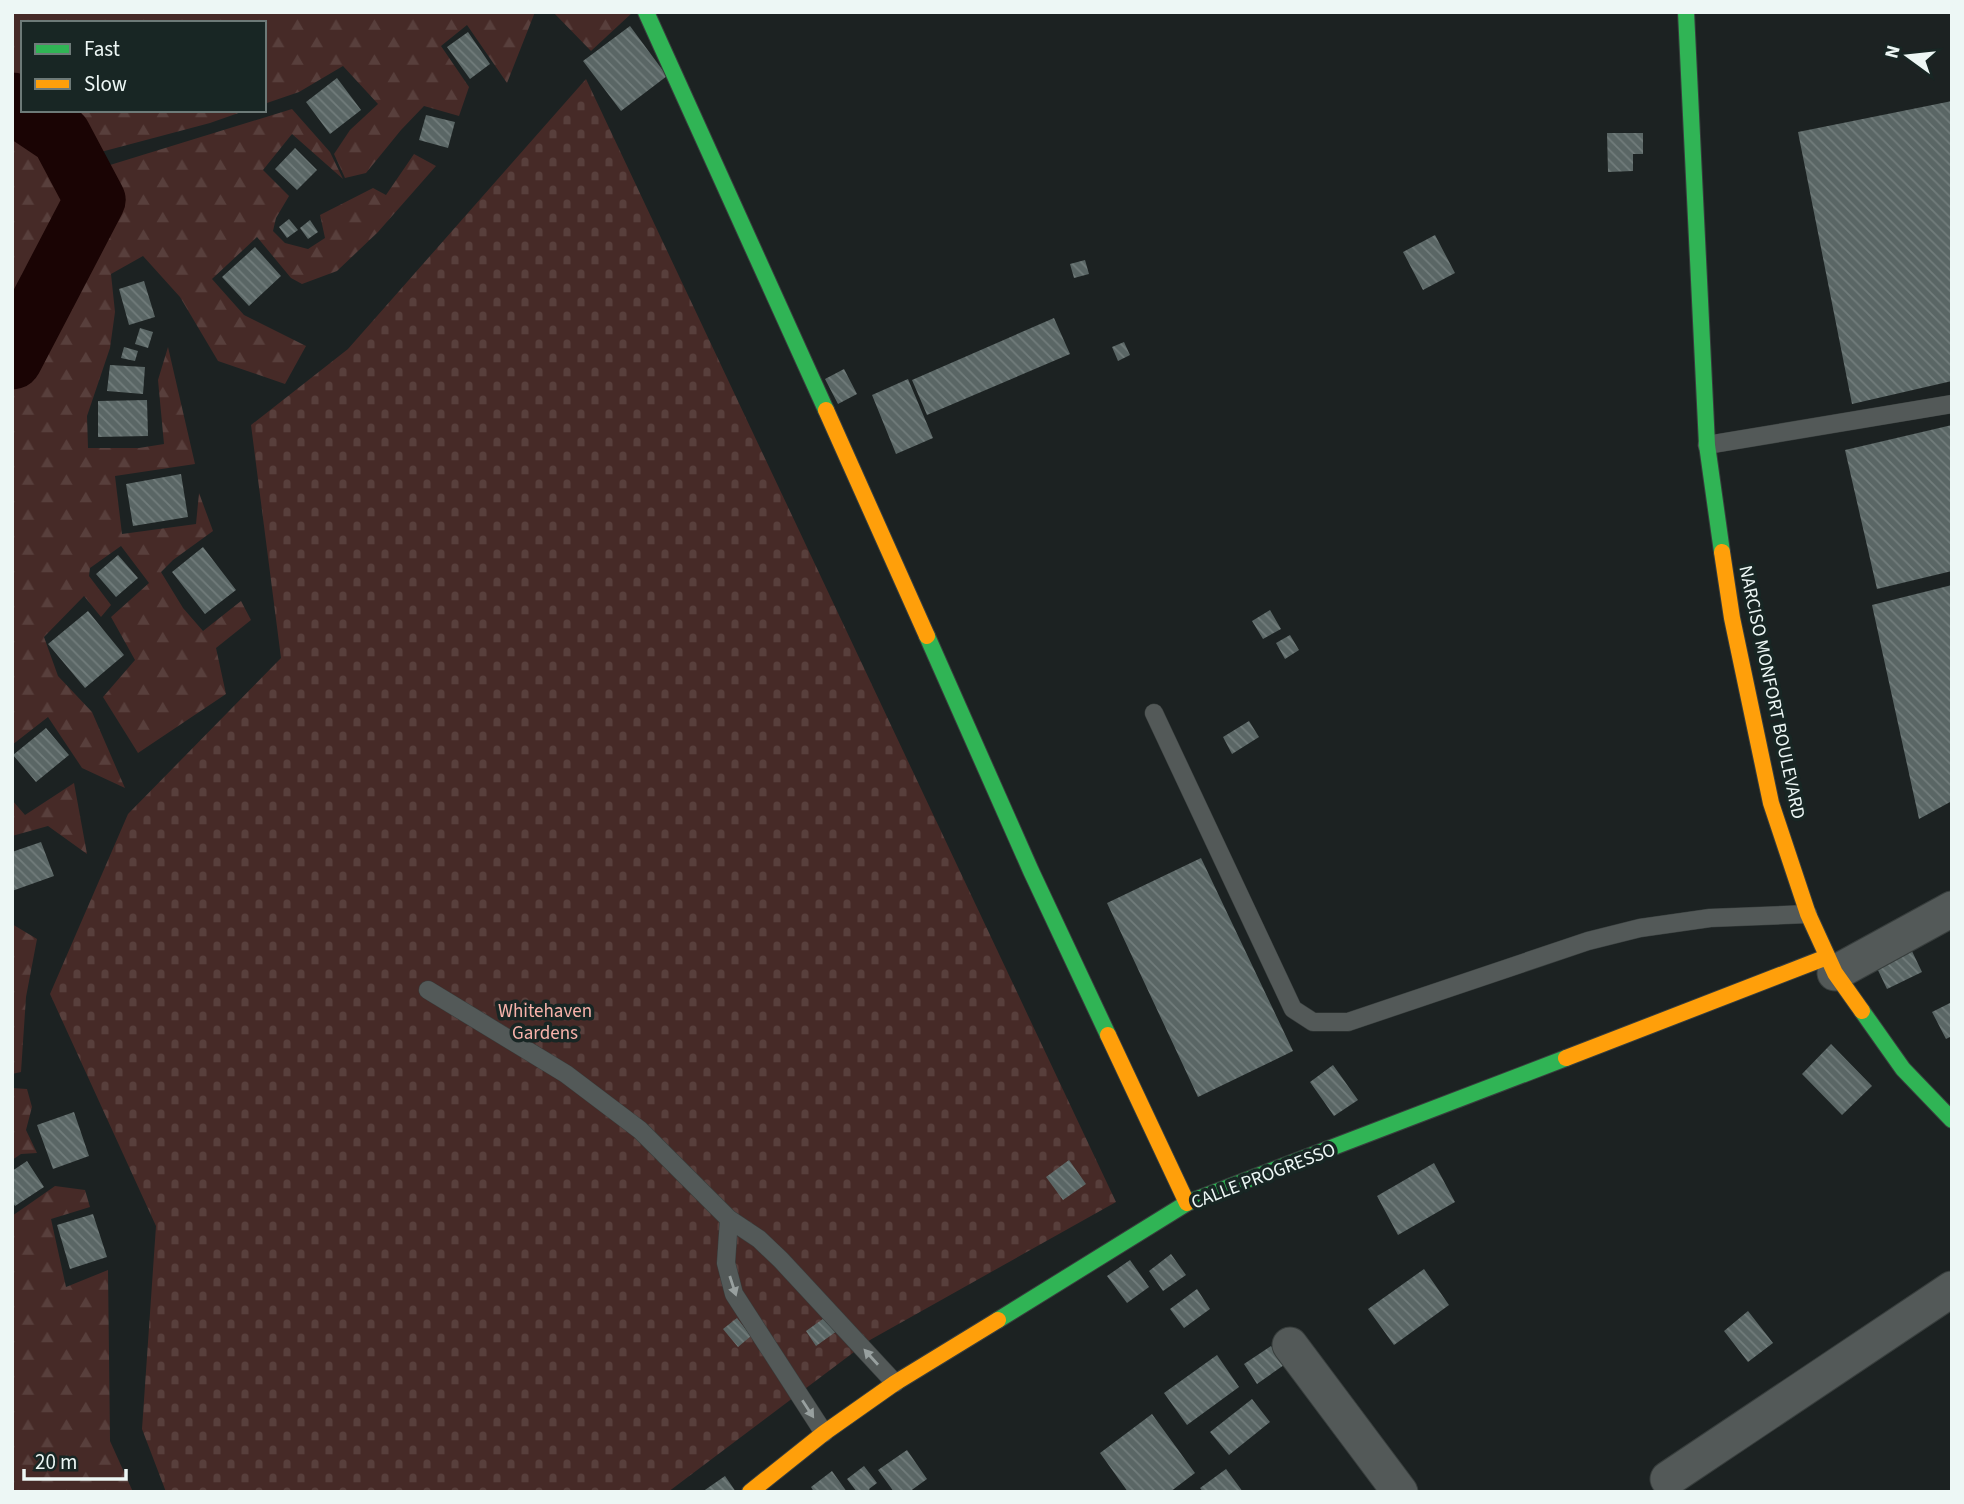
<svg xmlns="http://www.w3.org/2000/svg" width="1964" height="1504" font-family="'Source Sans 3',sans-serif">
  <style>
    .forest { fill: url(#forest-firs) }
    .cemetery { fill: url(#cemetery-stones) }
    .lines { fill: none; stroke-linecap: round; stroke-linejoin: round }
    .river { stroke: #1a0404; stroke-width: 61 }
    .building { fill: url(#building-back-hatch) }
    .lane-casing { stroke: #383e3d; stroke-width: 19 }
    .street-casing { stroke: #383e3d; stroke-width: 37 }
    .fast-casing { stroke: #383e3d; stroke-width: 18 }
    .slow-casing { stroke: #383e3d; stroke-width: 18 }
    .lane { stroke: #535958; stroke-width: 18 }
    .street { stroke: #535958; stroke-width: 35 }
    .fast { stroke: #30b455; stroke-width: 16 }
    .slow { stroke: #ff9f0a; stroke-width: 16 }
    .oneway { fill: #98a09f }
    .labels { text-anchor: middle; stroke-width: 7; stroke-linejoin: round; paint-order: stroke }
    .street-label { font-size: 19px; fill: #edf7f5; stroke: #182624 }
    .park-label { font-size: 19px; fill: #f7b2aa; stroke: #182624 }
  </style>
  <defs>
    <pattern id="forest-firs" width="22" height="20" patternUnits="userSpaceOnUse" patternTransform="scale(1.75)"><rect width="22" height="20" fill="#462a27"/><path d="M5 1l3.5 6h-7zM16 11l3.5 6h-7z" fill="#583f3c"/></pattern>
    <pattern id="cemetery-stones" width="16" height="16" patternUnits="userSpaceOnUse" patternTransform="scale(1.75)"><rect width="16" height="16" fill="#462a27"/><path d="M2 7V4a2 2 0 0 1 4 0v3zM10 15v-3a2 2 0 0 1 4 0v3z" fill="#583f3c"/></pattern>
    <pattern id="building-back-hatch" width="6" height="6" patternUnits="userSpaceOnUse" patternTransform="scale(1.75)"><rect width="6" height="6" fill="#5a6665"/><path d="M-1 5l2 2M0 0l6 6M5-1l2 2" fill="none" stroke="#727d7c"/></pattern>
  </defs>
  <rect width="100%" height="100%" fill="#1c2222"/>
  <path class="forest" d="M12 12H535L507 83 467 25 441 46 469 87 459 116 424 106 401 130 366 173 345 178 334 154 350 130 378 104 343 66 299 92 264 104V23H23V94L12 88Z
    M553 12H633L591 51Z
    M292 109 330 152 343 179 292 134 263 170 289 196 276 218 273 231 285 243 308 249 325 238 320 215 373 188 386 195 414 154 436 166 378 232 337 271 302 284 291 278 257 237 212 279 244 315 306 346 285 384 218 361 180 297 143 256 111 274 115 312 110 348 87 416 88 448H139L164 444 158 380 168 347 195 464 115 476 122 534 196 524 199 493 213 531 173 560 161 572 183 608 203 631 241 601 251 620 216 648 226 694 138 753 103 697 135 660 111 617 149 583 121 546 90 568 89 576 111 605 101 617 84 596 44 637 58 676 92 712 125 788 82 768 48 717 12 745V390L50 309 107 207 97 169Z
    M45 110H247L210 123 97 153Z
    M12 116 65 160 83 196 12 336Z
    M74 783 87 854 48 826 12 836V800L25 815Z
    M12 924 37 939 26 997 21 1072 12 1074Z
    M12 1088 27 1089 32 1107 26 1130 37 1153 21 1154 12 1160Z
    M55 1186 85 1190 90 1207 51 1219 66 1287 108 1270 110 1441 133 1492H12V1216Z"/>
  <path class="cemetery" d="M586 79 1116 1202 870 1340 668 1492H166L142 1429 156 1226 50 994 128 814 281 658 251 425 348 349Z"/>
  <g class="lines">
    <path class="river" d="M12 103 61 136 95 200 12 359"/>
  </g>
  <path class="building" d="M630 26 667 76 621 111 583 61Z
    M468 32 490 64 470 79 447 47Z
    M337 78 361 110 330 134 306 102Z
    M1952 101V381L1852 404 1798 132Z
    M426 115 455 122 448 148 419 140Z
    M1607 133H1643V154H1633V171L1608 172Z
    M295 148 317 170 297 190 275 169Z
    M289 219 298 230 287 238 279 227Z
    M310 220 318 232 308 239 300 228Z
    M1435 235 1455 273 1423 290 1403 252Z
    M255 247 281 276 249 306 222 277Z
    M1085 260 1089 274 1074 278 1070 264Z
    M144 281 155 317 129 325 119 289Z
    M1054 318 1070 354 927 415 912 380Z
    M140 328 153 332 148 348 135 344Z
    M1124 342 1130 355 1118 361 1112 347Z
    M124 347 138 351 135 361 121 358Z
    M110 365 145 367 143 394 107 391Z
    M844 369 857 394 838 404 825 379Z
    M908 379 933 438 896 454 872 395Z
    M147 400 148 436 98 437V401Z
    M1952 425V571L1877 589 1845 450Z
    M181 474 188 517 133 526 126 484Z
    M203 547 236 590 205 614 172 572Z
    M118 555 138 578 116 597 96 574Z
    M1952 585V801L1919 819 1872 605Z
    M1270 610 1281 629 1263 639 1252 621Z
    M88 611 124 655 85 688 48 644Z
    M1290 635 1299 650 1285 659 1276 643Z
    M1249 721 1259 737 1232 754 1223 737Z
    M46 728 69 755 36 782 13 755Z
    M41 842 54 876 12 891V852Z
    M1201 858 1293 1051 1198 1097 1107 903Z
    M1910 947 1922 972 1887 989 1875 964Z
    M1952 1002V1036L1946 1039 1932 1012Z
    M1831 1044 1872 1086 1842 1115 1802 1074Z
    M1333 1065 1358 1100 1334 1116 1310 1082Z
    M74 1112 89 1156 53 1169 37 1125Z
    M1069 1160 1086 1184 1063 1200 1046 1177Z
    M27 1161 44 1187 15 1206 12 1201V1171Z
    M1434 1163 1455 1202 1398 1235 1377 1196Z
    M93 1214 107 1257 70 1269 57 1225Z
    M1171 1254 1186 1275 1163 1291 1149 1271Z
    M1130 1260 1149 1287 1127 1303 1107 1276Z
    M1424 1269 1449 1305 1394 1345 1368 1309Z
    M1197 1289 1210 1309 1184 1328 1170 1309Z
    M1748 1311 1773 1343 1748 1362 1724 1331Z
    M827 1316 837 1331 816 1346 806 1331Z
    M737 1318 751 1336 738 1347 723 1329Z
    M1271 1346 1284 1365 1257 1384 1244 1364Z
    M1217 1355 1239 1387 1187 1425 1164 1393Z
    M1252 1399 1270 1422 1229 1455 1210 1432Z
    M1152 1414 1195 1473 1170 1492H1128L1100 1453Z
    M907 1450 927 1479 909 1492H894L878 1470Z
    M864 1466 877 1483 869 1489 871 1492H857L847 1479Z
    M1226 1469 1243 1492H1203L1200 1488Z
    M832 1471 847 1492H814L811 1487Z
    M725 1476 736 1492H702Z"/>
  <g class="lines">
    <defs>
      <path id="lane" d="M1707 445 1952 404
        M1154 713 1293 1009 1313 1022H1348L1588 941 1640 928 1710 918 1808 914
        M428 990 566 1074 640 1130 729 1219 759 1239 781 1260 895 1383
        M729 1219 726 1263 734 1294 824 1433"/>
      <path id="street" d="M1835 973 1952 909
        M1290 1345 1400 1492
        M1668 1479 1952 1289"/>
      <path id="fast" d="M646 12 826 410
        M1686 12 1707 445 1722 552
        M927 636 1031 871 1108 1035
        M1862 1011 1903 1069 1952 1120
        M998 1320 1187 1203 1566 1058"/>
      <path id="slow" d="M826 410 927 636
        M1722 552 1732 618 1771 803 1808 914 1835 973 1862 1011
        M1108 1035 1187 1203
        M1566 1058 1827 957
        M750 1492 824 1433 895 1383 998 1320"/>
    </defs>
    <use href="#lane" class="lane-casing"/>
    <use href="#street" class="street-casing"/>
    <use href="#fast" class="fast-casing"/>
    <use href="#slow" class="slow-casing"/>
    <use href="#lane" class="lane"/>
    <use href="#street" class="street"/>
    <use href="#fast" class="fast"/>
    <use href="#slow" class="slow"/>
  </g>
  <defs><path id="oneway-solid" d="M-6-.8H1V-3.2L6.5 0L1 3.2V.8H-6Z" transform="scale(1.75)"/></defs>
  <g class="oneway">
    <use href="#oneway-solid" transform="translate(733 1286) rotate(72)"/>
    <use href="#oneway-solid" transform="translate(871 1357) rotate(-132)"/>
    <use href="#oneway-solid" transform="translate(808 1409) rotate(57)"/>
  </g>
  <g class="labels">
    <g class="street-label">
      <text transform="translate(1773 692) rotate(78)" y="7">NARCISO MONFORT BOULEVARD</text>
      <text transform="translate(1263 1175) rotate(-21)" y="7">CALLE PROGRESSO</text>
    </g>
    <g class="park-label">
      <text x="545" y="1017">Whitehaven<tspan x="545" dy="22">Gardens</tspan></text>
    </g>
  </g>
  <rect width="1964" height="1504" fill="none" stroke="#edf7f5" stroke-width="28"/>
  <rect x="21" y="21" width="245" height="91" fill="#182624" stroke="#6d7a78" stroke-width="2"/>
  <rect x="35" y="44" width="35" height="10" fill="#30b455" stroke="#6d7a78" stroke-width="2"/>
  <text x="84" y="56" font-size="21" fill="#edf7f5">Fast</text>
  <rect x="35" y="79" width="35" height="10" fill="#ff9f0a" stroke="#6d7a78" stroke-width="2"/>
  <text x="84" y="91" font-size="21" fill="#edf7f5">Slow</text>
  <g transform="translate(1908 56) rotate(285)" stroke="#182624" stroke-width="5" paint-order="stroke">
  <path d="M0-5L12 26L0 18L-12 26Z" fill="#edf7f5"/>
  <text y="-10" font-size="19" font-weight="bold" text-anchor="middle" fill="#edf7f5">N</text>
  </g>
  <path d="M24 1469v10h102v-10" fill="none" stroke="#edf7f5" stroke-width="3.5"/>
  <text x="35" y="1469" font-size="21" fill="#edf7f5" stroke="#182624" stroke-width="5" paint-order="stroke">20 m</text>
</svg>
